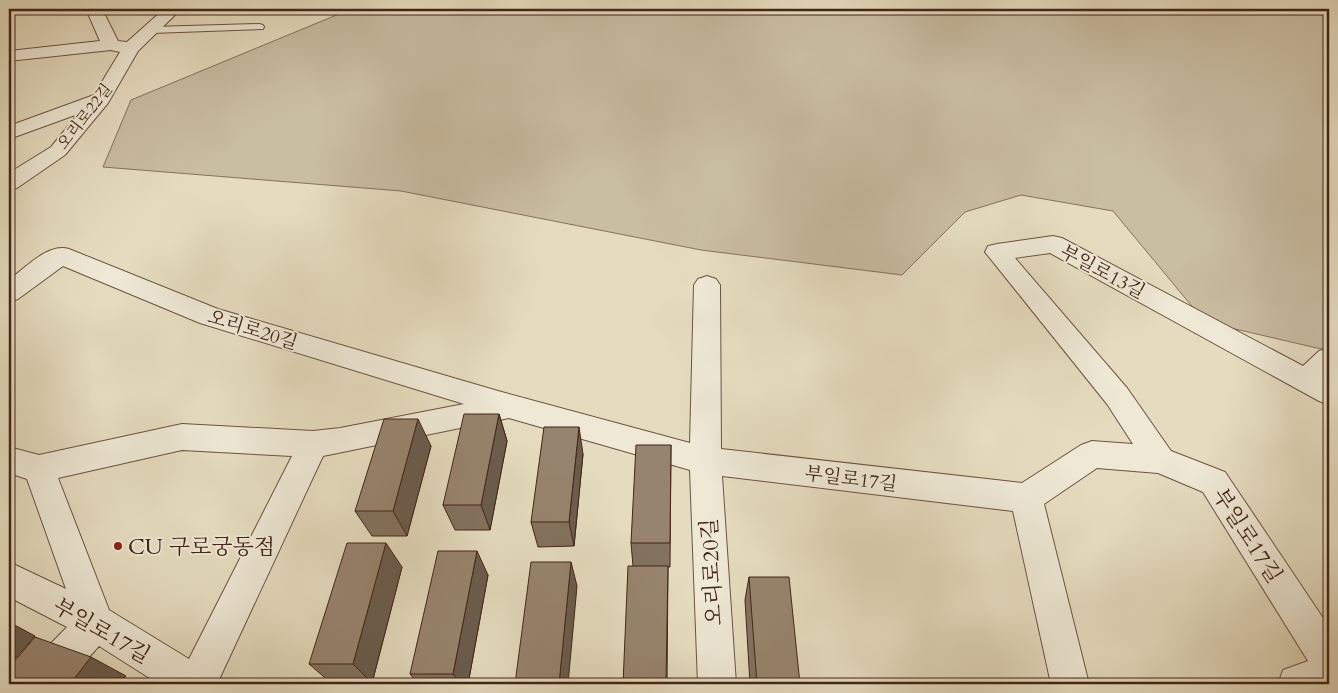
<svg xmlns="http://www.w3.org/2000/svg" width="1338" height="693" font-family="Cardo,'Noto Serif KR',serif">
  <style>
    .green { fill: #c9bda2; stroke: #86715c }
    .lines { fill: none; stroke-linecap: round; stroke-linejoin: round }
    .service-casing { stroke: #6c5341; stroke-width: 2 }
    .minor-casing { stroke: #6c5341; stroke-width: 2 }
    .service { fill: #eee8d5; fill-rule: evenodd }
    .minor { fill: #eee8d5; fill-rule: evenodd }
    .wall { fill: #82725f; stroke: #432517 }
    .shaded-wall { fill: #6a5c4d; stroke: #432517 }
    .building { fill: #97846e; stroke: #432517 }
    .poi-dot { fill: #8f2418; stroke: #eee8d5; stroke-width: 2 }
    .labels { text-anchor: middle; stroke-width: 4; stroke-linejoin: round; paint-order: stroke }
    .far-street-label { font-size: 16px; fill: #432517; stroke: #eee8d5 }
    .street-label { font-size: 19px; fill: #432517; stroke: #eee8d5 }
    .near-street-label { font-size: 22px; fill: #432517; stroke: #eee8d5 }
    .near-poi-label { font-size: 22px; fill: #432517; stroke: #eee8d5; text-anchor: start }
  </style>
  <rect width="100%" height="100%" fill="#e5dcbf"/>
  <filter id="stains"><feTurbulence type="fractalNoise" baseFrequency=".004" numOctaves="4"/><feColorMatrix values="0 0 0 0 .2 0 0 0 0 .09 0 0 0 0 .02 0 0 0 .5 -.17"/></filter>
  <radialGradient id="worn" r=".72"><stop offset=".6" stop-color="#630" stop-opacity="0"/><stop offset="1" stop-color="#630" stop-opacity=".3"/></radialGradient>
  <path class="green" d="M351 9H1329V341L1321 349 1205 322 1113 211 1021 195 965 212 902 275 701 250 401 191 103 167 131 100Z"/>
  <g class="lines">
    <defs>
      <path id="service" d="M259 24 263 25 264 27 263 29 152 33 147 30 152 27Z"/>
      <path id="minor" d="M86 9H102L118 41 127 42 164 9H181L138 51 108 103 65 155 17 188 9 190V173L51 147 78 114 9 139V126L94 95 120 52 111 50 9 61V51L100 41Z
        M1053 236 1062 238 1303 366 1319 351 1329 348V376L1327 378 1329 380V405L1319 401 1050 253 1015 258 1127 388 1171 451 1225 472 1329 627V684H1278L1283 670 1308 661 1203 492 1158 473 1097 468 1044 504 1089 684H1051L1013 511 722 476 736 684H698L690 470 509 418 323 456 217 684H159L99 646 65 684H20L25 670 67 627 9 597V562L66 589 27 479 9 473V447L39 455 182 424 313 431 340 428 464 404 200 323 63 266 18 299 9 302V280C25 268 48 243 69 249L218 309 498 391 690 443 694 285 698 279 707 276 716 279 720 285 721 449 1022 483 1081 445 1092 441 1133 444 1107 404 985 252 988 246 997 244ZM182 450 292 456 189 659 109 610 58 478Z"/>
    </defs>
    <use href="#service" class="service-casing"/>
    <use href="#minor" class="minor-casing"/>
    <use href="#service" class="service"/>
    <use href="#minor" class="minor"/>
  </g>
  <path class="wall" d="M499 414 507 441 490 530H455L443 505Z
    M671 445 670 567H668L667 684H623L633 566 631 543Z
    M431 446 407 536H372L355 511Z
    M583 454 574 546 538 547 531 522Z
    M402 567 372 683H331L309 664Z
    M488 575 468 684H418L410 674Z
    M749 577 800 684H750L745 600Z"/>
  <path class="shaded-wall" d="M499 414 507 441 490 530 481 505Z
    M418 419 431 446 407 536 393 511Z
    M579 427 583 454 574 546 569 522Z
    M386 543 402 567 372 683 353 664Z
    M477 551 488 575 468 684H461L453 674Z
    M571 562 577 586 568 684H559Z
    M9 622 35 636 9 666Z
    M91 657 126 676 120 684H70Z"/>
  <path class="building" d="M464 414H499L481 505H443Z
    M384 419H418L393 511H355Z
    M544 427H579L569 522H531Z
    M636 445H671L670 543H631Z
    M347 543H386L353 664H309Z
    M438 551H477L453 674H410Z
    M531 562H571L559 684H515Z
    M628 566H668L666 684H623Z
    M749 577H789L800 684H757Z
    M35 637 91 657 70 684H9V668Z"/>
  <circle class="poi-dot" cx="118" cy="546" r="5"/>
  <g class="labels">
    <g class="far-street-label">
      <text transform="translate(84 116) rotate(-52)" y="6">오리로22길</text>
    </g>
    <g class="street-label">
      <text transform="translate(1103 271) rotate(28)" y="7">부일로13길</text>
      <text transform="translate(253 329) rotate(17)" y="7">오리로20길</text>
      <text transform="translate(851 478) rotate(7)" y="7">부일로17길</text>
    </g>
    <g class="near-street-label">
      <text transform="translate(1248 535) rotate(57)" y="8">부일로17길</text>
      <text transform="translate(711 572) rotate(-93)" y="8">오리로20길</text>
      <text transform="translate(102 630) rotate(30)" y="8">부일로17길</text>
    </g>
    <g class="near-poi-label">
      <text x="128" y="554">CU 구로궁동점</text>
    </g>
  </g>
  <rect width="1338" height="693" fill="none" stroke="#e5dcbf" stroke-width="30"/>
  <rect x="10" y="10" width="1318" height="673" fill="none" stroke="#432517" stroke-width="2.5"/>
  <rect x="15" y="15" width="1308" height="663" fill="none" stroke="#432517"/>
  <rect width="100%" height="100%" filter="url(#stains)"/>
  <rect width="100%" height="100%" fill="url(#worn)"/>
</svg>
